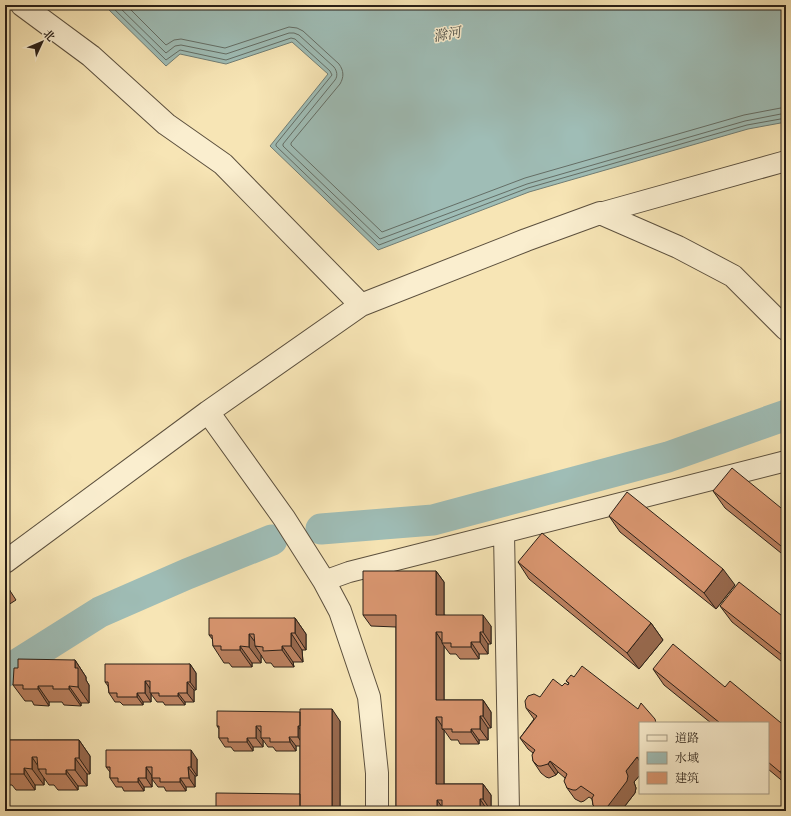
<svg xmlns="http://www.w3.org/2000/svg" width="791" height="816" font-family="'IM FELL French Canon','Noto Serif SC',serif">
  <style>
    .water { fill: #9fbdb6; stroke: #707e76 }
    .lines { fill: none; stroke-linecap: round; stroke-linejoin: round }
    .shore { stroke: #646e66; stroke-width: 1 }
    .river { stroke: #9fbdb6; stroke-width: 31 }
    .minor-casing { stroke: #5c503e; stroke-width: 22 }
    .tertiary-casing { stroke: #5c503e; stroke-width: 24 }
    .minor { stroke: #faeecf; stroke-width: 20 }
    .tertiary { stroke: #faeecf; stroke-width: 22 }
    .wall { fill: #bb8160; stroke: #291f17 }
    .shaded-wall { fill: #98694e; stroke: #291f17 }
    .building { fill: #d99670; stroke: #291f17 }
    .labels { text-anchor: middle; stroke-width: 3; stroke-linejoin: round; paint-order: stroke }
    .water-label { font-size: 14px; font-style: italic; fill: #4c4e47; stroke: #faeecf }
  </style>
  <rect width="100%" height="100%" fill="#f7e5b5"/>
  <filter id="stains"><feTurbulence type="fractalNoise" baseFrequency=".005" numOctaves="4"/><feColorMatrix values="0 0 0 0 .2 0 0 0 0 .09 0 0 0 0 .02 0 0 0 .5 -.17"/></filter>
  <radialGradient id="worn" r=".72"><stop offset=".6" stop-color="#630" stop-opacity="0"/><stop offset="1" stop-color="#630" stop-opacity=".3"/></radialGradient>
  <path class="water" d="M104 5H786V122L748 129 529 192 378 250 270 146 328 74 292 42 226 64 180 54 166 66Z"/>
  <g class="lines">
    <path class="shore" d="M110 5 166 60 180 50 226 60 291 38 295 39 330 71 332 75 276 144V146L379 245 528 188 747 125 786 118
      M117 5 166 53 175 46 181 45 226 54 289 33H294L299 35 334 67C337 71 338 76 335 80L283 144V146L380 239 527 184 745 121 786 113
      M126 5 166 45 174 40 181 39 225 48 289 27 297 28 303 31 339 64C344 71 344 77 340 84L291 143V145L382 232 525 178 744 115 786 107"/>
    <path class="river" d="M321 529 433 520 668 457 786 415
      M5 672 100 612 187 574 272 540"/>
    <defs>
      <path id="minor" d="M600 213 786 161
        M504 533 509 811
        M324 581 349 572 786 461"/>
      <path id="tertiary" d="M22 5 91 56 166 124 223 164 361 305
        M208 412 284 518 324 581 340 611 369 697 377 773V811
        M5 562 208 412 361 305 526 240 600 213 678 247 733 276 786 329"/>
    </defs>
    <use href="#minor" class="minor-casing"/>
    <use href="#tertiary" class="tertiary-casing"/>
    <use href="#minor" class="minor"/>
    <use href="#tertiary" class="tertiary"/>
  </g>
  <path class="wall" d="M713 491 786 512V557L725 508Z
    M609 516 735 585 716 609 620 532Z
    M518 562 651 623 663 640 639 669 529 579Z
    M436 571 444 582V615L491 626V644H488V654H479V659H460L456 654H450L444 646V700H483L491 712V728H488V740H479V744H460L458 740H451L444 730V784H483L491 795V811H396V627L371 626 363 615Z
    M5 583 16 600 5 607Z
    M720 606 786 619V665L732 622Z
    M295 618 306 634V650H302L303 662H293L294 667H274L271 663H266L261 655V663H252V667H232L229 663H224L213 646V640L209 635Z
    M75 660 86 677V680L89 685V703H81V706L64 705 62 702H49V706L34 705 32 701H25L13 685 18 668Z
    M190 664 196 673V690H194V702H185V705H165L163 702H157L151 694V702H143V705H123L120 702H115L109 693 108 686 105 682Z
    M653 669 725 687 786 727V784L768 769V723H711L664 685Z
    M566 681 640 723V775L634 782 636 788 635 793 621 811H597L593 805 592 799 589 797 584 801 581 802 575 799 567 788 565 778 558 772 556 775 549 778 546 777 541 773 533 761V753L528 749 520 738 534 719 526 708 562 686 568 685 569 684Z
    M340 721V811H216L300 794V746H296V751H276L273 747H268L263 740V747H253V751H234L231 747H225L219 738V729L217 726Z
    M5 740H79L90 756V774H87V786H78V790H58L54 785H49L44 778V785H35V790H16L12 785H7L5 783Z
    M197 759V776H195V787H186V791H166L164 787H158L152 779V787H144V791H124L122 787H116L110 778V772L106 767Z"/>
  <path class="shaded-wall" d="M723 569 735 585 716 609 704 593Z
    M436 571 444 582V626L436 615Z
    M483 615 491 626V644L483 632Z
    M295 618 306 634V650L295 633Z
    M651 623 663 640 639 669 627 653Z
    M436 632 443 643H442L444 646V712L436 700Z
    M480 632 488 644V654L480 642Z
    M291 633 302 650 303 662 291 646Z
    M249 634 258 646H255L261 655V663L249 647Z
    M471 642 479 654V659L471 647Z
    M240 646 252 663V667L240 650Z
    M282 646 293 662 294 667 282 650Z
    M75 660 86 677V680L89 685V703L78 687 75 668Z
    M190 664 196 673V690L190 682Z
    M145 681 151 690V702L145 693Z
    M187 682 194 690V702L187 693Z
    M38 686 49 702V706L38 689Z
    M69 686 81 703V706L69 689Z
    M137 693 143 702V705L137 697Z
    M178 693 185 702V705L178 696Z
    M483 700 491 712V728L483 716Z
    M332 709 340 721V811H332Z
    M480 716 488 728V740L480 729Z
    M436 717 444 729H442L444 730V795L436 784Z
    M256 726 263 735 261 738 263 740V747L256 738Z
    M298 726 304 735V746L298 737Z
    M471 729 479 740V744L471 732Z
    M289 737 296 746V751L290 742Z
    M247 738 253 747V751L247 742Z
    M79 740 90 756V774L79 758Z
    M191 750 197 759V776L191 767Z
    M32 757 40 769H38L44 778V785L32 769Z
    M637 757 640 762V775L634 782 636 788 635 793 621 811H611L608 806 626 771Z
    M75 758 87 774V786L75 770Z
    M550 761 558 772 556 775 548 764Z
    M786 765V780L780 772Z
    M146 767 152 776V787L146 778Z
    M188 767 195 776V787L189 778Z
    M24 768 35 785V790L24 774Z
    M66 770 78 786V790L66 774Z
    M138 778 144 787V791L138 782Z
    M180 778 186 787V791L180 782Z
    M483 784 491 795V811L483 799Z
    M480 799 488 811H480Z
    M437 800 445 811H437Z"/>
  <path class="building" d="M732 468 786 512V550L713 491Z
    M627 492 723 569 704 593 609 516Z
    M542 533 651 623 627 653 518 562Z
    M363 571H436V615H483V632H480V642H471V647H451V643H442V632H436V700H483V716H480V729H471V732H452V729H442V717H436V784H483V799H480V811H442V800H437V811H396V615H363Z
    M739 582 786 619V658L720 606Z
    M5 583 10 591 5 594Z
    M209 618H295V633H291V646H282V650L263 651V647L255 646 254 634H249V647L240 646V650H221V646H213L212 635H209Z
    M673 644 725 687 730 681 786 727V765L780 772 768 762V723H720L653 669Z
    M18 659 75 660V668H78V687L69 686V689H53V686H38V689H23V685H13L14 668H18Z
    M105 664H190V682H187V693H178V696H159V693H150V681H145V693H137V697H117V693H109L108 682H105Z
    M582 666 638 709 641 703 655 719 656 723H640V759L637 757 626 771 628 776 627 781 608 806 603 810 597 809 593 805 592 798 594 795 581 786 576 790H573L567 788 564 781 567 774 550 761 548 764 541 766H538L533 761 532 755 535 750 520 738 537 716 526 708 525 701 528 696 534 694 540 697 553 679 562 686 565 683 568 685 569 683 566 681 571 675 574 677Z
    M300 709H332V811H300Z
    M217 711 300 712V726H298V737H289L290 742H270V738H261V726H256V738H247V742H228V738H219V726H217Z
    M5 740H79V758H75V770H66V774H46V769H38L37 757H32V769L24 768V774H5Z
    M106 750H191V767H188L189 778H180V782H160V778H152V767H146V778H138V782H118V778H110V767H106Z
    M216 793 300 794V810H298V811H216Z"/>
  <g class="labels">
    <g class="water-label">
      <text transform="translate(447 34) rotate(-10)" y="5">滁河</text>
    </g>
  </g>
  <rect width="791" height="816" fill="none" stroke="#f7e5b5" stroke-width="20"/>
  <rect x="6" y="6" width="779" height="804" fill="none" stroke="#291f17" stroke-width="2"/>
  <rect x="10" y="10" width="771" height="796" fill="none" stroke="#291f17"/>
  <rect x="639" y="722" width="130" height="72" fill="#faeecf" stroke="#a69b85"/>
  <rect x="647" y="735" width="20" height="6" fill="#faeecf" stroke="#a69b85"/>
  <text x="675" y="742" font-size="12" fill="#291f17">道路</text>
  <rect x="647" y="752" width="20" height="12" fill="#9fbdb6" stroke="#a69b85"/>
  <text x="675" y="762" font-size="12" fill="#291f17">水域</text>
  <rect x="647" y="772" width="20" height="12" fill="#d99670" stroke="#a69b85"/>
  <text x="675" y="782" font-size="12" fill="#291f17">建筑</text>
  <g transform="translate(42 42) rotate(46)" stroke="#faeecf" stroke-width="3" paint-order="stroke">
  <path d="M0-3L7 15L0 10L-7 15Z" fill="#291f17"/>
  <text y="-6" font-size="11" font-weight="bold" text-anchor="middle" fill="#291f17">北</text>
  </g>
  <rect width="100%" height="100%" filter="url(#stains)"/>
  <rect width="100%" height="100%" fill="url(#worn)"/>
</svg>
